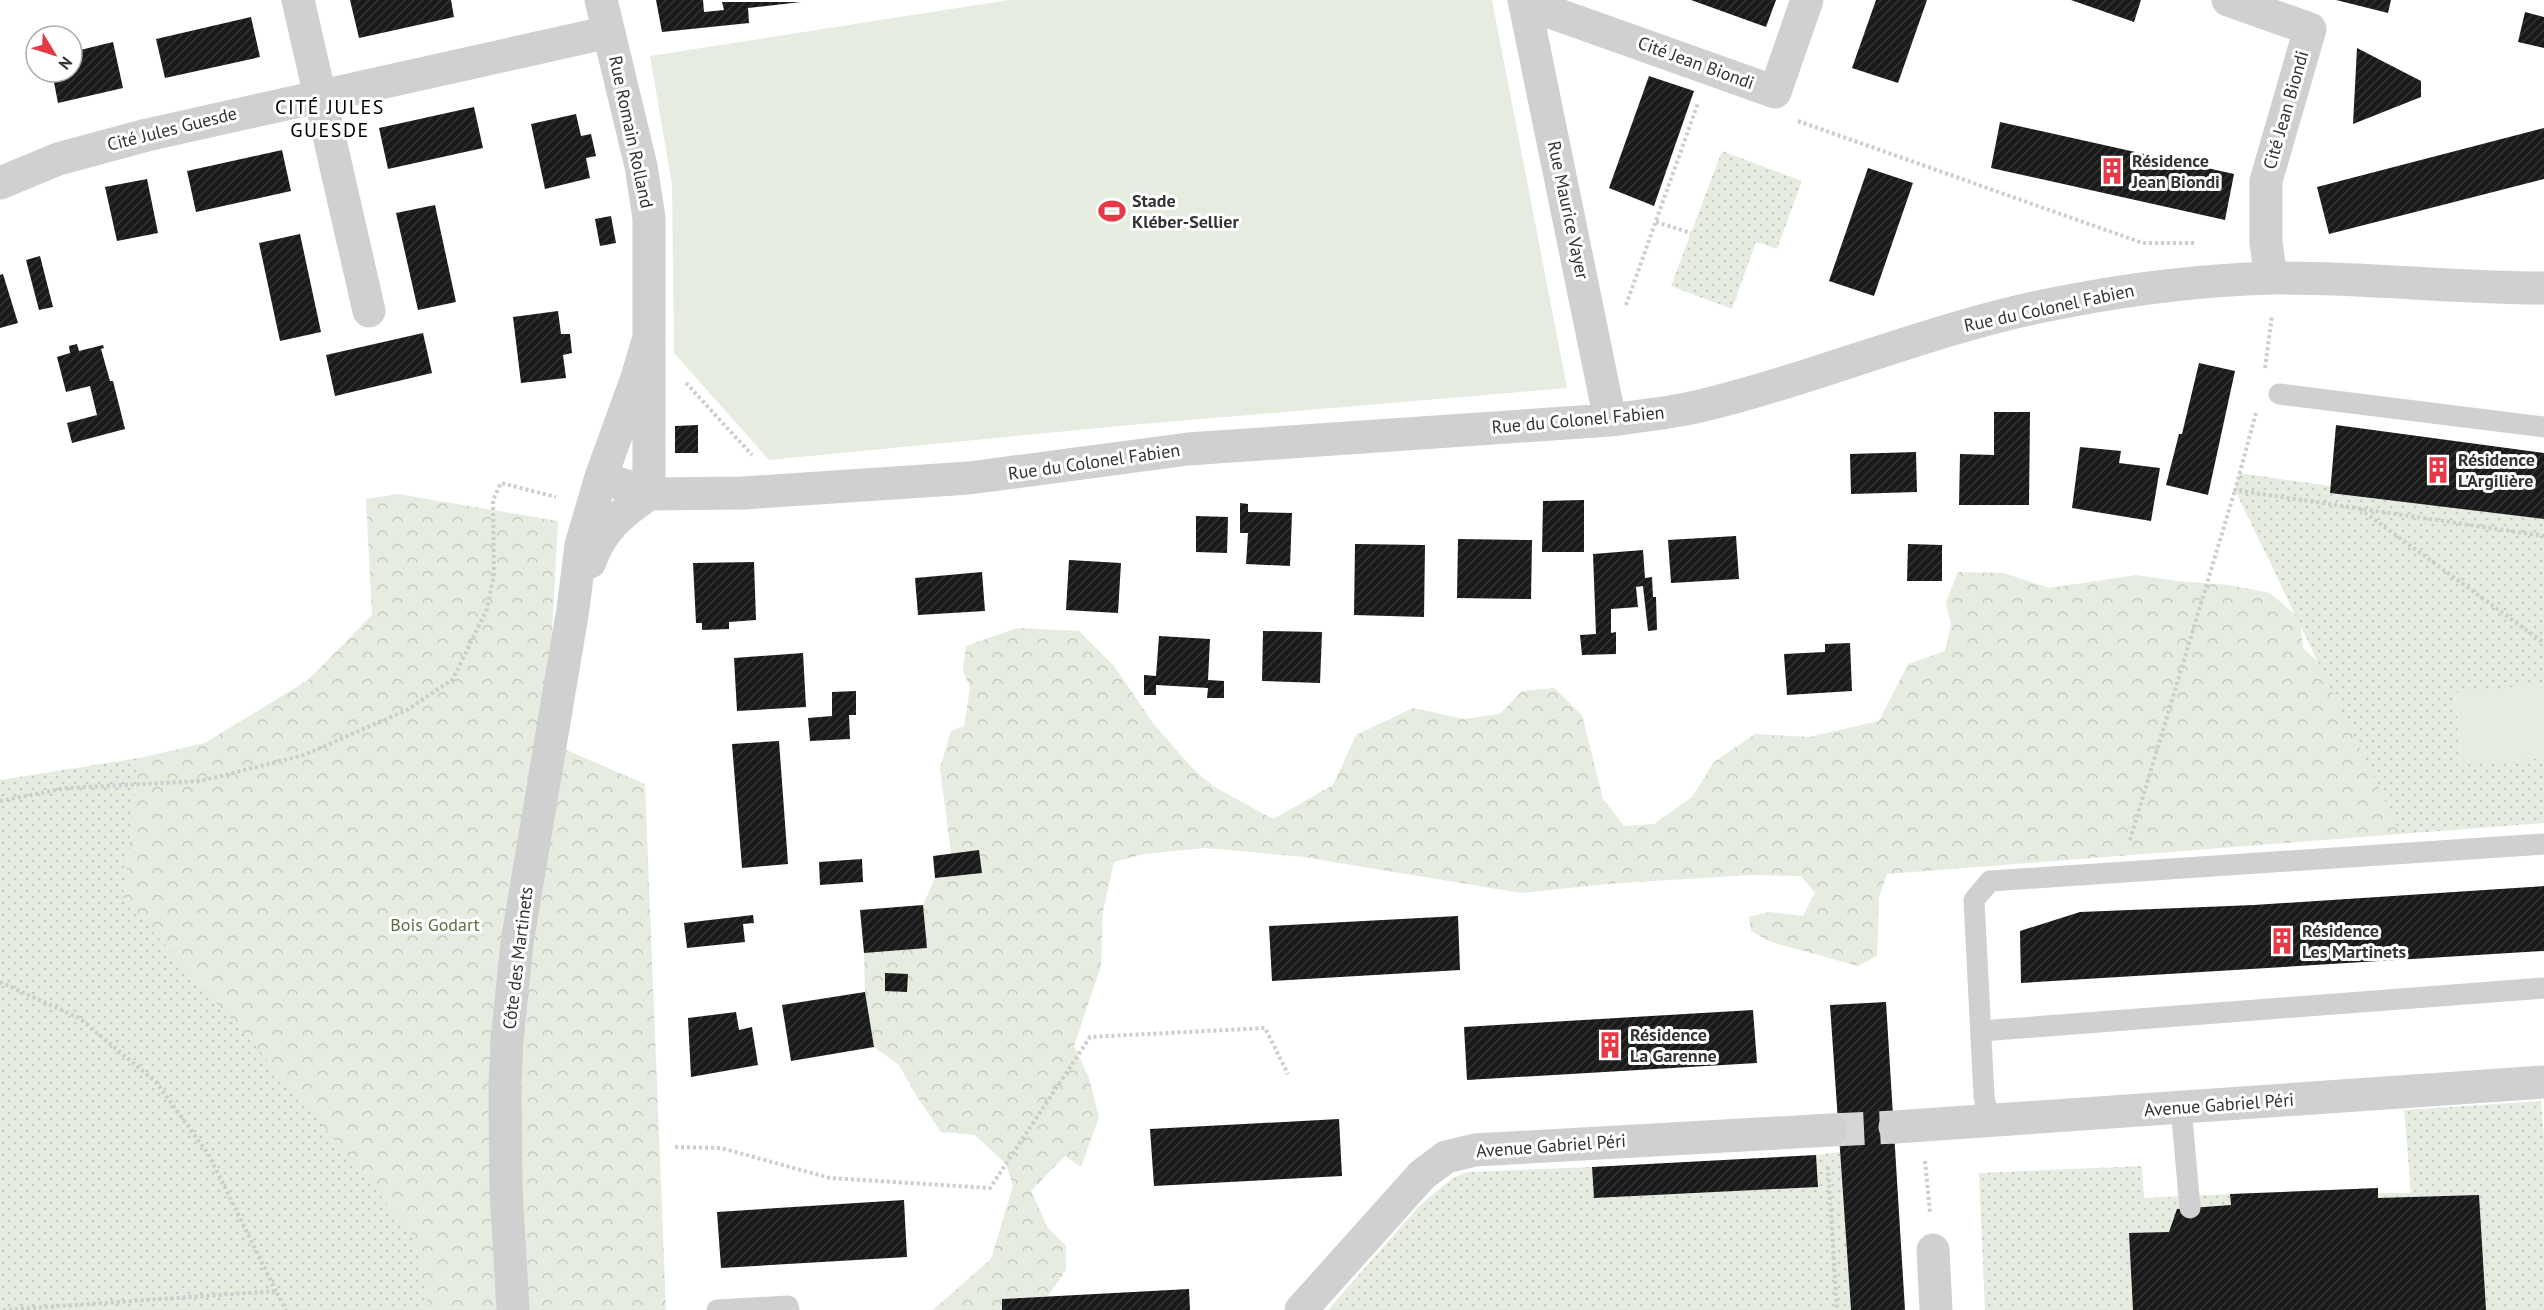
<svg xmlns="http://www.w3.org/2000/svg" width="2544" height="1310" font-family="'PT Sans',sans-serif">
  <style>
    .grass { fill: #e6ecdf }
    .forest { fill: url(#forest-crowns) }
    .park { fill: url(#park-dots) }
    .building { fill: url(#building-hatch) }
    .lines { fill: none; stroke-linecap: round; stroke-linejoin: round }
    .street-tunnel { stroke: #d6d6d6; stroke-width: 33; stroke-dasharray: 33 16; stroke-linecap: butt }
    .path { stroke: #cdcdcd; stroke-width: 4; stroke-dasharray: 3 3; stroke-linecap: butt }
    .lane { stroke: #d0d0d0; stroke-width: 21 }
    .street { stroke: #d0d0d0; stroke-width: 33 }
    .labels { text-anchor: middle; stroke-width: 6; stroke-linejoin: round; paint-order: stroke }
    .street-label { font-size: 18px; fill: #333; stroke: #fff }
    .poi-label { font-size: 18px; font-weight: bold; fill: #333; stroke: #fff; text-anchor: start }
    .park-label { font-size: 18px; fill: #56703f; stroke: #fff }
    .neighbourhood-label { font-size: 20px; letter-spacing: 1.5px; fill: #000; stroke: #fff }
  </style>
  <defs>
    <pattern id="forest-crowns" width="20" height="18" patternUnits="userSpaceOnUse" patternTransform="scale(1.5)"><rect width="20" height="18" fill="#e6ecdf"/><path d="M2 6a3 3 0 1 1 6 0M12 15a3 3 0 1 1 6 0" fill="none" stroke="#c6cbc0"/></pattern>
    <pattern id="park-dots" width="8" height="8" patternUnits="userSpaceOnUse" patternTransform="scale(1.5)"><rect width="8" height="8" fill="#e6ecdf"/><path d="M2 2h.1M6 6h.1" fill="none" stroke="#c6cbc0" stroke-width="1.8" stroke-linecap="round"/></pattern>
    <pattern id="building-hatch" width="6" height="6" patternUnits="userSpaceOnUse" patternTransform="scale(1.5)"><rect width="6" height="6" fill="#1a1a1a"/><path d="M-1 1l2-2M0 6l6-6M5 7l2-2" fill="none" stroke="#333"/></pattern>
  </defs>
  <rect width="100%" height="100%" fill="#fff"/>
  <path class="grass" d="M1009 0H1492L1567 388 1130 425 769 460 674 353 672 185 650 56Z
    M2544 684V758L2461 766 2455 692Z"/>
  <path class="forest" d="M398 494 558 521 551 651 550 743 645 784 666 1310H429L413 1236 123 898 139 758 205 743 308 680 372 615 366 499Z
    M1958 572 2004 573 2049 588 2136 575 2177 581 2229 585 2270 593 2300 619 2303 648 2330 673 2418 809 2401 834 1887 874 1879 897 1877 956 1858 966 1771 942 1751 931 1749 917 1769 912 1803 916 1815 893 1801 876 1750 875 1607 884 1521 893 1304 857 1204 848 1144 854 1114 862 1103 911 1101 966 1074 1046 1089 1078 1099 1117 1081 1167 1065 1156 1031 1191 1048 1228 1066 1246V1270L1048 1296 1002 1299V1310H933L991 1259 1013 1186 1006 1164 975 1135 941 1132 916 1095 899 1065 874 1047 865 992 864 953 927 948 923 905 935 878 982 873 979 851 951 854 940 768 951 731 964 726 970 688 963 670 966 646 1017 628 1079 631 1114 666 1153 723 1191 767 1213 786 1273 819 1333 785 1356 735 1413 708 1464 719 1500 714 1522 691 1554 688 1582 715 1603 799 1624 826 1654 824 1692 797 1714 762 1755 734 1809 737 1879 721 1908 664 1945 651 1951 625 1946 602Z"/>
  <path class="park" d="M1722 151 1802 181 1777 249 1756 242 1732 309 1671 286Z
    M2239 473 2331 486 2330 493 2544 519V684L2455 693 2461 765 2544 758V823L2401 834 2235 490Z
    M139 758 123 898 280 1074 414 1236 429 1310H0V780Z
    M2541 1101 2544 1137V1310H2333L2384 1307 2378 1193H2411L2404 1110Z
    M1840 1152 1851 1310H1328L1420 1205 1453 1178 1467 1172 1592 1167 1594 1198 1818 1187 1816 1155Z
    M2142 1166 2144 1198 2230 1194 2234 1310H1985L1979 1173Z"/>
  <path class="building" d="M350 0H451L454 17 359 38Z
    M656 0H703L704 12 724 10 722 2H801L748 8 749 23 662 32Z
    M1691 0H1776L1766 27Z
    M1876 0H1927L1898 83 1852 68Z
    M2071 0H2141L2134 22Z
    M2336 0H2391L2388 13Z
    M2525 12 2544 17V48L2518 42Z
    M251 17 260 57 165 78 156 39Z
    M113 42 123 88 58 103 52 72H72V52Z
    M2357 48 2421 81V97L2353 124Z
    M1649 76 1694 91 1654 206 1609 188Z
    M474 107 483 148 388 169 379 128Z
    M576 114 581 136 591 134 596 156 586 158 590 178 545 189 531 124Z
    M2000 122 2234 174 2225 220 1991 168Z
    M2544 128V179L2329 234 2317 187Z
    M282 150 291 191 196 212 187 171Z
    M1868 168 1913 183 1874 296 1829 281Z
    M147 179 158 233 117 241 105 187Z
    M435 205 456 302 418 310 396 213Z
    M611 216 616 243 600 246 595 219Z
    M300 234 321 332 280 341 259 243Z
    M40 256 53 307 39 310 26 260Z
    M3 274 18 323 0 328V275Z
    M558 311 561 334H570L571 344 572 353 563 355 566 378 521 383 513 317Z
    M423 333 432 373 335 396 326 355Z
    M77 344 79 351 103 345 104 348 101 349 110 381H113L125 429 72 443 67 423 97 415 90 386 66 392 57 357 70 353 69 346Z
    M2199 363 2235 371 2208 495 2166 485 2179 434H2182Z
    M1994 412H2030L2029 505H1959L1960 454 1994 455Z
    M698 425V453H675V426Z
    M2336 425 2544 453V519L2330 493Z
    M2080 447 2121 451 2119 463 2160 468 2151 521 2072 508Z
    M1916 452 1917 492 1851 494 1850 454Z
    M1584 500V552H1542L1543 501Z
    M1240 503 1248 504V512L1292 513 1290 566 1246 564 1248 533H1240Z
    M1196 516 1228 517 1227 553 1196 552Z
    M1736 536 1739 579 1671 583 1668 540Z
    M1458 539 1532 540 1531 599 1457 598Z
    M1355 544 1425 545 1424 617 1354 615Z
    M1908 544 1942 545V581H1907Z
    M1643 550 1645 578 1652 577 1653 597H1656L1657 630 1648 631 1643 586 1636 587 1638 607 1611 609V633L1616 632V654L1582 655 1580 635 1596 634 1593 554Z
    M1069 560 1121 563 1118 613 1066 610Z
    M754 562 756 620 729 622V629L702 630V623H696L693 563Z
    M982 572 985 611 918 615 915 578Z
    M1263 631 1322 632 1320 683 1262 681Z
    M1159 636 1210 639 1208 680 1224 681V698H1207L1208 688 1156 685V695H1144V675L1156 676Z
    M1850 643 1852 691 1787 695 1784 654 1825 652V644Z
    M803 653 806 707 737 711 734 658Z
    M856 691V715H849L850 739 810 741 808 718 832 716V692Z
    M779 741 788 864 742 868 732 744Z
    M979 850 982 873 935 878 933 856Z
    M862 859 863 882 820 885 819 862Z
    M2544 886V951L2021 983 2020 931 2080 912 2254 905Z
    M923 905 927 948 864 953 860 910Z
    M753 915 754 923 743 924 745 942 687 948 684 923Z
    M1458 916 1460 970 1272 981 1269 926Z
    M885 973 908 974 907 992 885 991Z
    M865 992 874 1047 791 1061 782 1005Z
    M1886 1002 1905 1310H1851L1830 1005Z
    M1753 1010 1757 1063 1467 1080 1464 1027Z
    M736 1012 739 1030 752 1027 758 1065 691 1077 688 1018Z
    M1339 1119 1342 1176 1154 1186 1150 1129Z
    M1816 1155 1818 1187 1594 1198 1592 1167Z
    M2378 1188V1198L2479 1195 2486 1310H2133L2129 1233 2169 1232 2177 1209 2231 1205 2230 1194Z
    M904 1200 907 1257 721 1268 717 1212Z
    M1189 1289 1190 1310H1002V1299Z"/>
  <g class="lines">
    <path class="street-tunnel" d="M1831 1130 1895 1127"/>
    <path class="path" d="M1798 121 2143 243H2196
      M1656 222 1691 233
      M1626 305 1698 103
      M2265 368 2272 316
      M686 383 752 455
      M2256 413 2235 490 2544 536
      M2360 509 2544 643
      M0 801 67 788 201 781 304 755 407 710 453 679 487 609 494 574 493 500 501 483 556 497
      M2130 840 2235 490
      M0 982 79 1018 156 1082 209 1155 276 1291
      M675 1147 721 1148 830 1178 990 1188 1090 1037 1265 1028 1288 1074
      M1925 1161 1930 1213
      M1828 1167 1837 1310
      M3 1310 276 1291 286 1310"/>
    <path class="lane" d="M2279 394 2544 427
      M1981 1031 2544 988
      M2181 1107 2190 1208
      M1989 1121 1984 1096 1974 900 1990 881 2544 844
      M717 1310 788 1306 789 1310"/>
    <path class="street" d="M298 0 369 311
      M1524 0 1610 420
      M2228 0 2310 29 2266 181V243L2271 278
      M1525 3 1775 92 1807 0
      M0 183 58 159 147 135 609 32
      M601 477 649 494 743 493 969 478 1188 449 1610 420C1640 416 1671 413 1700 406 1821 377 1936 326 2058 303 2129 289 2200 280 2272 278 2362 277 2453 288 2544 288
      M590 562C601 530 621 513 649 494V218L641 166 601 0
      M1895 1127 2544 1082
      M1933 1250 1936 1310
      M513 1310 506 1188 505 1085 507 1040 517 943 573 609 581 545 601 477 637 378 649 337
      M1301 1310 1422 1175 1446 1157 1475 1150 1831 1130"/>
  </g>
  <defs>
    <symbol id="building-bare" viewBox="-9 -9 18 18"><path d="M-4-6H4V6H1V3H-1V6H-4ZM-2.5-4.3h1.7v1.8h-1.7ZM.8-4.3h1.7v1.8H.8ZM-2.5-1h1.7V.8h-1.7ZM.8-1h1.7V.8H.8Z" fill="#e63946" stroke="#fff" stroke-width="2.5" paint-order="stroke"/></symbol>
    <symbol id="stadium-bare" viewBox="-9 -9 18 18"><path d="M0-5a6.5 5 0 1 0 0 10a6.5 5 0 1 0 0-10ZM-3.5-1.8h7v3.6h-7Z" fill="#e63946" stroke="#fff" stroke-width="2.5" paint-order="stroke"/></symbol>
  </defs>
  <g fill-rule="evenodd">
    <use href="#building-bare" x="2093" y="152" width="38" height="38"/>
    <use href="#stadium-bare" x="1093" y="192" width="38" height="38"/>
    <use href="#building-bare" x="2419" y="451" width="38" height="38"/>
    <use href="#building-bare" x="2263" y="922" width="38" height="38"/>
    <use href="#building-bare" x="1591" y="1026" width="38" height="38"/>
  </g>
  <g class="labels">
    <g class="street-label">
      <text transform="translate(1696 63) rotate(20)" y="6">Cité Jean Biondi</text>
      <text transform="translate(2286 110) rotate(-74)" y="6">Cité Jean Biondi</text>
      <text transform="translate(172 129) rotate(-14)" y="6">Cité Jules Guesde</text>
      <text transform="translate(631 132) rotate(78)" y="6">Rue Romain Rolland</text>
      <text transform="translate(1568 210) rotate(78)" y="6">Rue Maurice Vayer</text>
      <text transform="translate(2049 308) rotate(-12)" y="6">Rue du Colonel Fabien</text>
      <text transform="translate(1578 420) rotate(-5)" y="6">Rue du Colonel Fabien</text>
      <text transform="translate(1094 462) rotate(-8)" y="6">Rue du Colonel Fabien</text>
      <text transform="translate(518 958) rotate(-83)" y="6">Côte des Martinets</text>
      <text transform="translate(2219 1105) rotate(-4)" y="6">Avenue Gabriel Péri</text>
      <text transform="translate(1551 1146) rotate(-4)" y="6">Avenue Gabriel Péri</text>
    </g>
    <g class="poi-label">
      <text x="2132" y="167">Résidence<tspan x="2132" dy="21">Jean Biondi</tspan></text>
      <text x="1132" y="207">Stade<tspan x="1132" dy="21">Kléber-Sellier</tspan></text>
      <text x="2458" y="466">Résidence<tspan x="2458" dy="21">L'Argilière</tspan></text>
      <text x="2302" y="937">Résidence<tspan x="2302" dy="21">Les Martinets</tspan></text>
      <text x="1630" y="1041">Résidence<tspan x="1630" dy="21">La Garenne</tspan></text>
    </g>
    <g class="park-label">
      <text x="435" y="931">Bois Godart</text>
    </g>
    <g class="neighbourhood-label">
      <text x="330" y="114">CITÉ JULES<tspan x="330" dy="23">GUESDE</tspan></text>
    </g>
  </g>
  <g transform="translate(54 54) rotate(128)"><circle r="28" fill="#ffffff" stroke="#adadad" stroke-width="1.5"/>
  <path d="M0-4.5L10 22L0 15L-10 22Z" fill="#e63946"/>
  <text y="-9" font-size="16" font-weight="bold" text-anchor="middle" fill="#333333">N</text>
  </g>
</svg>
